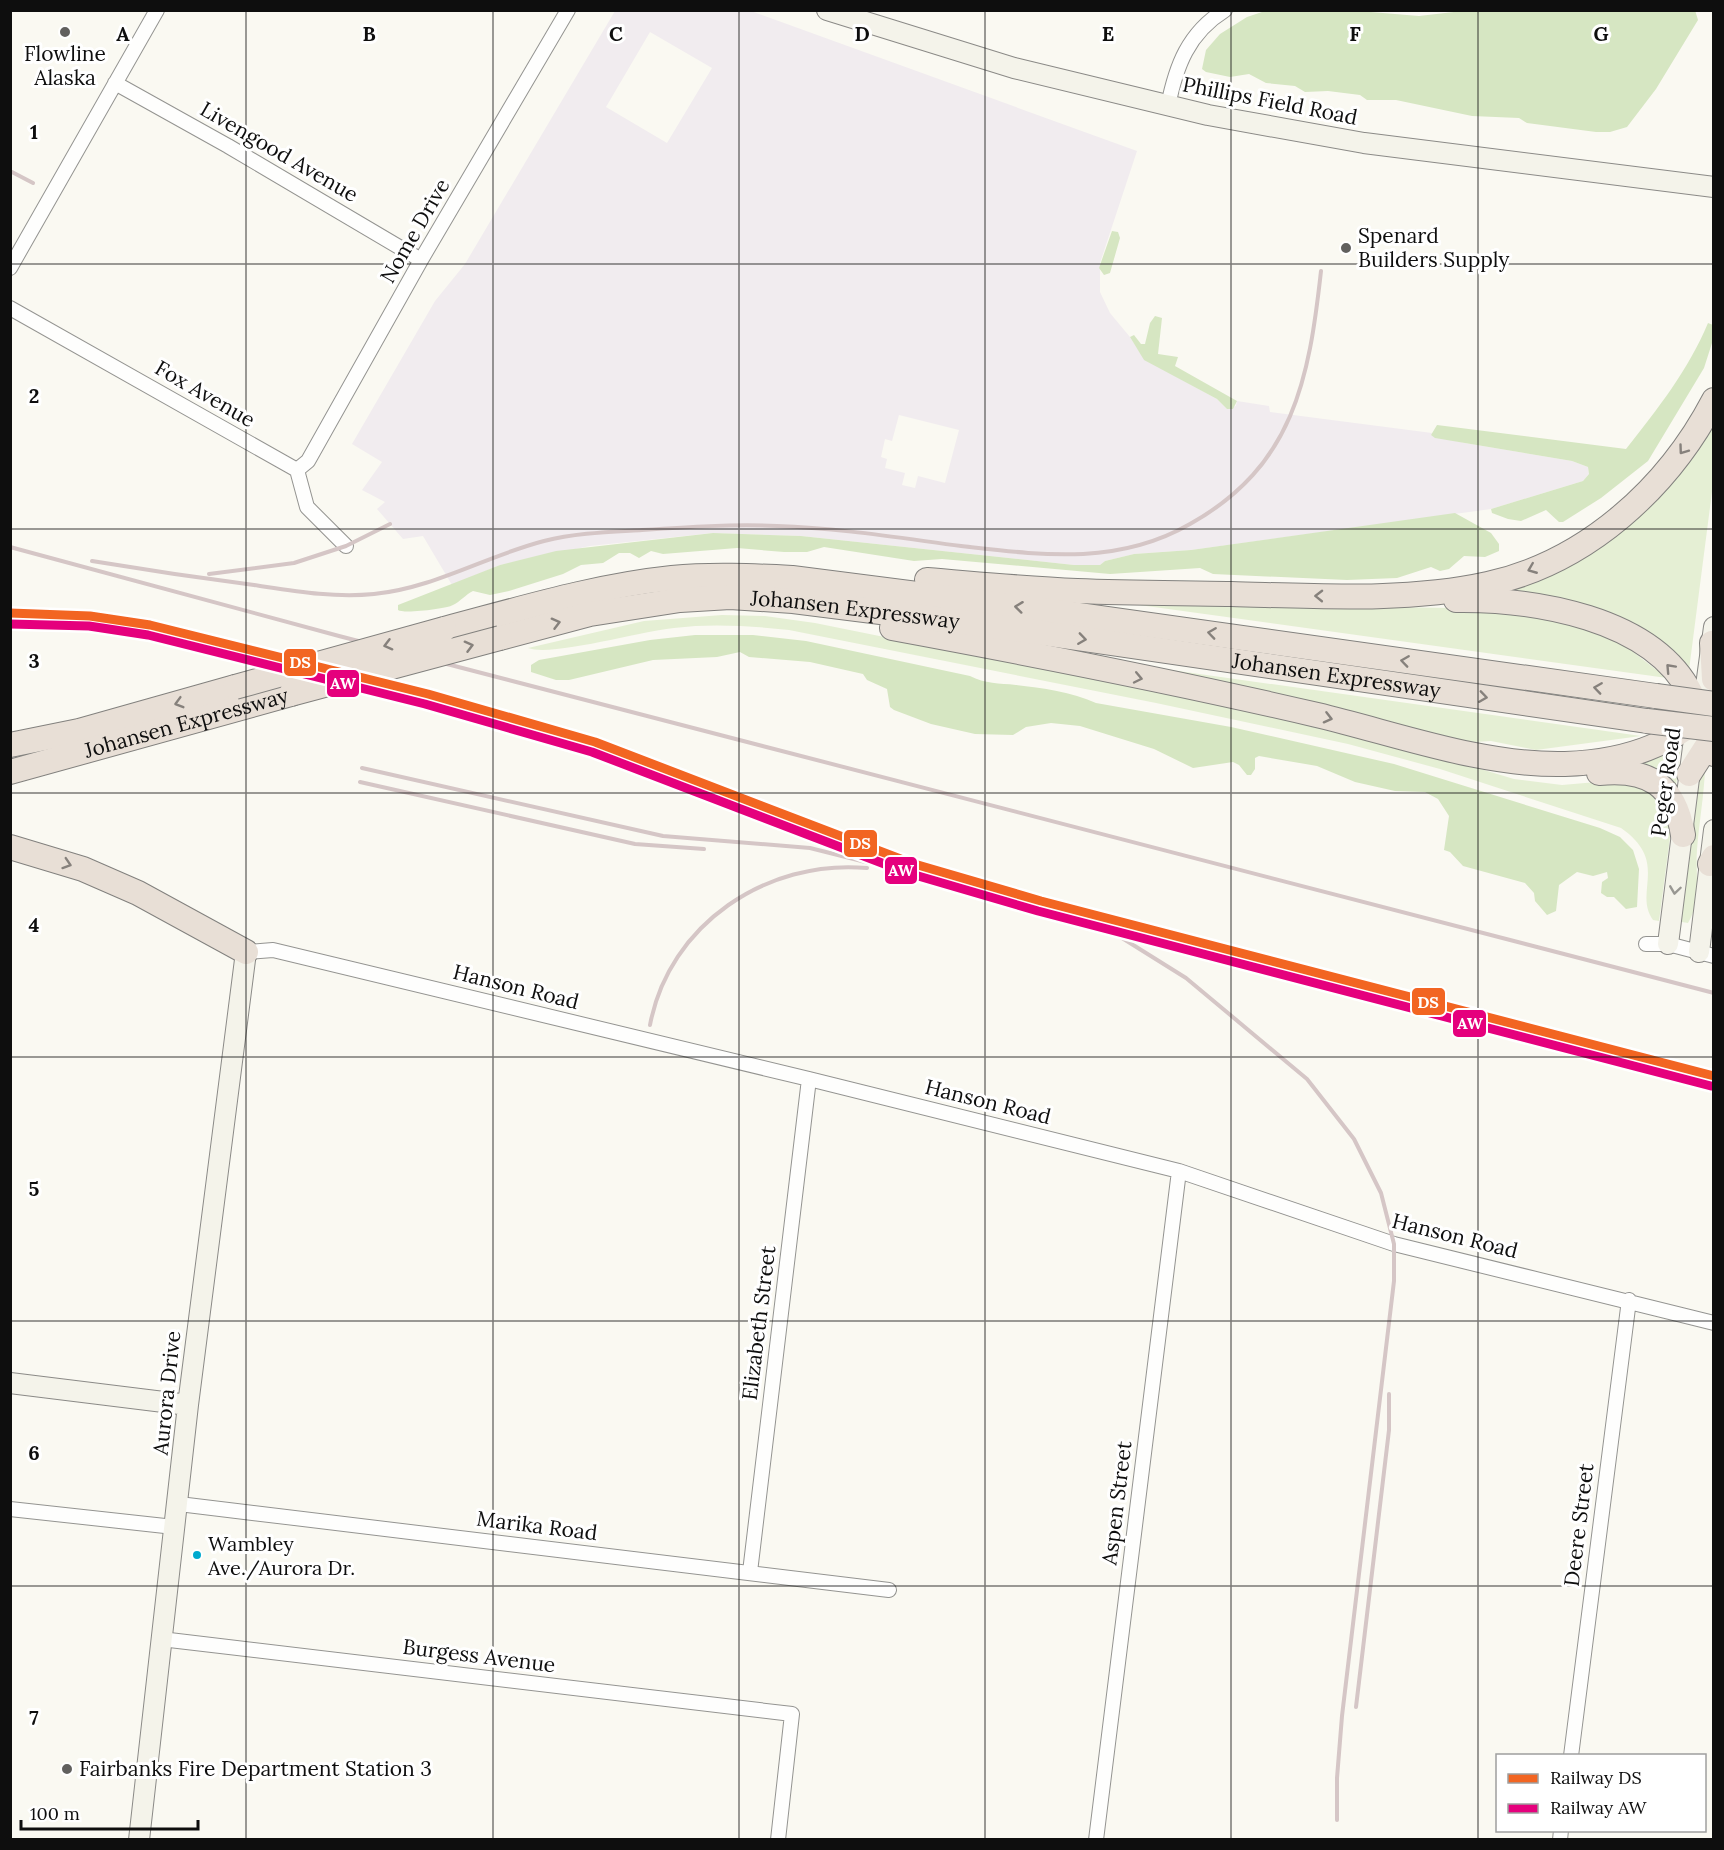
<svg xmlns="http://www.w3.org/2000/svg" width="1724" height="1850" font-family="Lora,serif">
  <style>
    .industrial { fill: #f1ecef; fill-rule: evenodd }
    .green { fill: #e5efd4 }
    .forest { fill: #d6e6c2 }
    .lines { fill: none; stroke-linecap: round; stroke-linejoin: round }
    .street-casing { stroke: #949491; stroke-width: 16 }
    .secondary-casing { stroke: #8b8a87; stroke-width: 22 }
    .highway-casing { stroke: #82817e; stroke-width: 26 }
    .street { stroke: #fefefd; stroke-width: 14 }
    .secondary { stroke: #f4f3ea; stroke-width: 20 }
    .highway { stroke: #e8dfd6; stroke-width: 24 }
    .rail { stroke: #d5c6c6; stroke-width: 4 }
    .highway-bridge-casing { stroke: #82817e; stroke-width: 26; stroke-linecap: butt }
    .highway-bridge { stroke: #e8dfd6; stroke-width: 24 }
    .rail-1-casing { stroke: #fff; stroke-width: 14 }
    .rail-2-casing { stroke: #fff; stroke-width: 14 }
    .rail-1 { stroke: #f26522; stroke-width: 9 }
    .rail-2 { stroke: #e5007d; stroke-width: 9 }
    .oneway { stroke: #86817c }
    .oneway2 { stroke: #989792 }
    .grid { fill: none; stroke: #0e0e0e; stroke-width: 1.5; stroke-opacity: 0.55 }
    .poi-dot { fill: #61605e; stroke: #fff; stroke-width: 2 }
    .bus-dot { fill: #00a9ce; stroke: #fff; stroke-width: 2 }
    .labels { text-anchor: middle; stroke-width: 6; stroke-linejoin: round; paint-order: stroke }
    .bus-label { font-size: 20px; fill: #0e0e0e; stroke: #fff; text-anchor: start }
    .poi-label { font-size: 21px; fill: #0e0e0e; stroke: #fff; text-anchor: start }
    .street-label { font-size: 21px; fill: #0e0e0e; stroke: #fff }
    .grid-label { font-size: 20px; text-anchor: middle; font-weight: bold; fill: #0e0e0e; stroke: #fff; stroke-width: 6; stroke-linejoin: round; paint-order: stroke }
    .line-badge { stroke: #fff; stroke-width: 2 }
    .badge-label { font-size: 16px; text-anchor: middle; font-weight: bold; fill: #fff }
  </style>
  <rect width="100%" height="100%" fill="#faf9f2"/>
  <path class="industrial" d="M748 10 1137 151 1100 263V292L1110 313 1130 337 1144 359 1217 399 1227 409 1236 406 1237 401 1269 406 1270 412 1432 433 1431 435 1465 443 1572 461 1588 467 1589 474 1583 481 1491 509 1191 550 1134 554 1105 561 1100 565H1074L801 536 713 533 590 546 500 565 452 585 423 536 403 539 377 509 385 502 362 490 382 462 352 444 435 301 465 264 615 11ZM650 32 712 68 667 143 606 107ZM899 415 959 430 945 483 918 476 915 488 902 485 905 473 885 468 887 459 881 457 885 439 892 441Z"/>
  <path class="green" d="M1713 413V484L1689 670 1660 647 1474 593 1565 562Z
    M1132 604 1458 608 1531 616 1600 633 1628 648 1667 678Z
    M722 615 765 616 815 623 1265 714 1427 753 1514 779 1562 785 1608 781 1638 783 1664 804 1671 830 1659 921 1653 920C1633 892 1670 862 1621 828L1440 769 1348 744 1156 703 789 630C751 626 712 623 674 628 641 631 552 657 528 648L644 621Z
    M1150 667 1641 736 1536 750 1491 741 1475 742 1423 735Z
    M1681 745V746L1675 793 1643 768 1642 764Z
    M1705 769C1704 796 1699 823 1697 850 1695 875 1702 900 1688 923L1682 922 1681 910 1698 776Z"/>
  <path class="forest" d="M1359 11 1419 16 1471 10H1695L1698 20 1656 89 1627 127 1610 132H1596L1527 123 1519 118 1472 116 1396 100H1367L1360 95 1328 91 1305 92 1295 86 1266 83 1249 74 1230 77 1206 72 1202 69 1206 50 1220 34 1247 17 1265 11Z
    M1112 231 1118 232 1120 238 1110 273 1104 275 1099 268Z
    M1155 316 1162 318 1158 354 1178 357 1175 366 1237 401 1233 409H1227L1217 399 1144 360 1130 337 1134 335 1141 344H1145L1150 323Z
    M1708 323 1713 325 1712 343 1704 368 1648 461 1601 498 1563 522H1559L1546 510 1521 521 1508 519 1492 513 1491 509 1583 481 1589 474 1588 467 1572 461 1435 438 1431 435 1437 425 1626 449C1657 410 1689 369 1708 323Z
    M1455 513 1491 533 1499 544V551L1485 557 1464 556 1449 569 1440 571 1431 567 1397 578 1347 580 1213 574 1200 568 1110 574 942 559 914 561 824 547 807 552H784L737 548 663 554 651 551 639 558 630 553H619L603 563 581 565 563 574 509 591 490 595 473 591C465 595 461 601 453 605 446 609 403 614 398 610V605L500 565 556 551 713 533 801 536 1074 565H1100L1105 561 1134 554 1191 550Z
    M695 635H753L806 641 970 676C985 684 999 683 1016 685 1042 688 1072 692 1096 703L1231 727 1394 764 1600 828 1620 837 1633 850 1639 869 1637 907 1626 909 1614 897H1607L1601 893 1602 882 1608 878 1607 872 1593 876 1577 872 1559 885 1556 911 1547 915 1535 901 1534 893 1525 883 1463 866 1450 852 1444 850 1449 816 1438 799 1425 792 1395 791 1355 782 1317 766 1259 756 1255 758V769L1251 775H1247L1239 765 1233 762 1193 768 1154 749 1080 726 1051 723 1026 727 1013 735 975 734 931 724 894 710 890 707 887 689 867 680 863 674 810 662 749 657 740 652 717 657 653 660 569 680H556L531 672V665L539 660 650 640Z"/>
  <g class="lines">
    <defs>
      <path id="street" d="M115 83 228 146 421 260
        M1168 106C1176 66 1188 33 1225 10
        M10 268 157 10
        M10 308 297 470 307 507 346 546
        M297 470 308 461 421 260 568 10
        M1646 944H1668L1714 956
        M246 952 273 950 809 1079 1179 1171 1394 1244 1714 1323
        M179 1504 889 1590
        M10 1509 174 1527
        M750 1572 809 1079
        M161 1639 792 1714 778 1840
        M1571 1756 1629 1300
        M1096 1840 1179 1171
        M1560 1840 1561 1830"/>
      <path id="secondary" d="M827 10 1014 68 1208 115 1364 143 1714 187
        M1668 944 1693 747 1705 693 1714 627
        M1699 952 1714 830
        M10 1383 188 1405
        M139 1840 188 1405 246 952"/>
      <g id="highway">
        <path d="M927 580C977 584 1027 589 1077 591 1128 593 1179 593 1231 594 1314 596 1407 602 1488 584 1587 562 1668 488 1714 400"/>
        <path d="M1456 600C1533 599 1652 617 1691 694 1701 713 1707 734 1714 754"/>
        <path d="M892 628C1033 654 1176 682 1317 715 1397 734 1482 766 1565 764 1621 762 1678 746 1714 701"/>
        <path d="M444 629C520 609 595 586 672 578 712 574 752 576 792 578L1050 611 1656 696"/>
        <path id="s1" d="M500 638 590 614 680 600 730 597 793 601 1008 628 1647 721"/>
        <path d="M1712 643 1714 679"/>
        <path d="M10 745 79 731 235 687"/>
        <path id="s2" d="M10 772 291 694"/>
        <path d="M1599 773C1649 768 1675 785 1683 835"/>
        <path d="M1689 774 1714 735"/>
        <path d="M10 847 83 869 138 893 246 952"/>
        <path d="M1710 864 1714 857"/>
      </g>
    </defs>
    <use href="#street" class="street-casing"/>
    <use href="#secondary" class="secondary-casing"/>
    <use href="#highway" class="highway-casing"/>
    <use href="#street" class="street"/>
    <use href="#secondary" class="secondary"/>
    <use href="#highway" class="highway"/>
    <path class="rail" d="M10 171 33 183
      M10 547 339 636 1714 993
      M92 561C146 570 200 578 254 585 294 591 333 598 374 594 434 588 486 556 544 541 576 533 609 532 642 530 687 527 732 524 777 526 839 528 900 538 961 546 1041 555 1117 566 1190 524 1294 466 1309 379 1321 271
      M209 574 294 563 346 546 390 524
      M362 768 663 836 810 848 929 878 998 888
      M360 782 635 844 704 849
      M1041 901 1114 933 1186 978 1307 1079 1354 1139 1381 1193 1394 1244V1281L1342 1716 1337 1778V1820
      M650 1025C669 924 767 859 867 868
      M1356 1707 1389 1430V1394"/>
    <defs>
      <path id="highway-bridge" d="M235 687 444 629
        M291 694 500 638
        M1656 696 1714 704
        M1647 721 1714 729"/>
    </defs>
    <use href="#highway-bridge" class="highway-bridge-casing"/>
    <use href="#highway-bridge" class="highway-bridge"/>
    <defs>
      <path id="rail-1" d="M10 613 90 616 150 625 428 694 595 742 911 863 1041 901 1714 1076"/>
      <path id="rail-2" d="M10 624 89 626 148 635 425 704 592 752 908 873 1038 911 1711 1086"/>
    </defs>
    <use href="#rail-1" class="rail-1-casing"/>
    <use href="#rail-2" class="rail-2-casing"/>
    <use href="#rail-1" class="rail-1"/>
    <use href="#rail-2" class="rail-2"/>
  </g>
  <defs><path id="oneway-chevron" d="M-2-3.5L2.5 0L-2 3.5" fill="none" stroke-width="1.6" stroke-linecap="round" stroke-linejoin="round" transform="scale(1.5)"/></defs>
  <g class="oneway">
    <use href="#oneway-chevron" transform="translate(1683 450) rotate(126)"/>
    <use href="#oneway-chevron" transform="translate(1532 569) rotate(158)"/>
    <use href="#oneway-chevron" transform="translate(1319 596) rotate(-179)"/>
    <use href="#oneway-chevron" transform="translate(1019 607) rotate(-173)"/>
    <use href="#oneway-chevron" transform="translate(556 623) rotate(-15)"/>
    <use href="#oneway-chevron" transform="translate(1212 633) rotate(-172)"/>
    <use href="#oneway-chevron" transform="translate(1082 639) rotate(8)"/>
    <use href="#oneway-chevron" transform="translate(388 645) rotate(165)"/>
    <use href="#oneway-chevron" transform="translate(469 646) rotate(-15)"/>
    <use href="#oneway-chevron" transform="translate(1405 661) rotate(-172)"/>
    <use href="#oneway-chevron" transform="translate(1670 668) rotate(-133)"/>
    <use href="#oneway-chevron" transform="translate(1138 678) rotate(12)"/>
    <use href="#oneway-chevron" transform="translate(1598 688) rotate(-172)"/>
    <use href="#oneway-chevron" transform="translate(1483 697) rotate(8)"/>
    <use href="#oneway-chevron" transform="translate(179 703) rotate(164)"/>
    <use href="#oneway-chevron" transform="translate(1328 718) rotate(14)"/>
    <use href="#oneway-chevron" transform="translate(67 864) rotate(18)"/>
  </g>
  <use class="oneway2" href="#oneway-chevron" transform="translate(1675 890) rotate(98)"/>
  <path class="grid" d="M246 10V1840M493 10V1840M739 10V1840M985 10V1840M1231 10V1840M1478 10V1840M10 264H1714M10 529H1714M10 793H1714M10 1057H1714M10 1321H1714M10 1586H1714"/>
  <g class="poi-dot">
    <circle cx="65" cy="32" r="6"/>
    <circle cx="1346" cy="248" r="6"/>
    <circle cx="67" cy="1769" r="6"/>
  </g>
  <circle class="bus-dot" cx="197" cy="1555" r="5"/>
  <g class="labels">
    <g class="bus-label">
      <text x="208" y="1551">Wambley<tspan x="208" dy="24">Ave./Aurora Dr.</tspan></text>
    </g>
    <g class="poi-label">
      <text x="65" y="61" text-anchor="middle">Flowline<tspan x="65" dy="24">Alaska</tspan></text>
      <text x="1358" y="243">Spenard<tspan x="1358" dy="24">Builders Supply</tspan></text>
      <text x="79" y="1776">Fairbanks Fire Department Station 3</text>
    </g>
    <g class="street-label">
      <text transform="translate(1270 101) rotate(11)" y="7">Phillips Field Road</text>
      <text transform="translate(279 152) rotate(30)" y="7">Livengood Avenue</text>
      <text transform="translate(415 231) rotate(-60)" y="7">Nome Drive</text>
      <text transform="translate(205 394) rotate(30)" y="7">Fox Avenue</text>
      <text dy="7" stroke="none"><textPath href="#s1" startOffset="360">Johansen Expressway</textPath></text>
      <text dy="7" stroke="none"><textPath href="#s1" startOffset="846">Johansen Expressway</textPath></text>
      <text dy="7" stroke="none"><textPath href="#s2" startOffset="183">Johansen Expressway</textPath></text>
      <text transform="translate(1666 782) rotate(-82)" y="7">Peger Road</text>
      <text transform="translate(516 987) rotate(14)" y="7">Hanson Road</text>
      <text transform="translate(988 1102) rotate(14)" y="7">Hanson Road</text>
      <text transform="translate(1455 1236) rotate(14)" y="7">Hanson Road</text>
      <text transform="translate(759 1323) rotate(-83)" y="7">Elizabeth Street</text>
      <text transform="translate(167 1393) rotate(-84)" y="7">Aurora Drive</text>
      <text transform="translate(1117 1503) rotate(-83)" y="7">Aspen Street</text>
      <text transform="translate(1579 1525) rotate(-83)" y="7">Deere Street</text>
      <text transform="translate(537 1526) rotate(7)" y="7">Marika Road</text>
      <text transform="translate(479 1656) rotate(7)" y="7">Burgess Avenue</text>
    </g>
  </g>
  <g class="grid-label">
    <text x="123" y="41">A</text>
    <text x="369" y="41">B</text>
    <text x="616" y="41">C</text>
    <text x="862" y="41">D</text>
    <text x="1108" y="41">E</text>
    <text x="1355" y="41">F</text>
    <text x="1601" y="41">G</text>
    <text x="34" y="139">1</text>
    <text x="34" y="403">2</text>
    <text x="34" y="668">3</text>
    <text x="34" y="932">4</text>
    <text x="34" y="1196">5</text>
    <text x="34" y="1460">6</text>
    <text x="34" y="1725">7</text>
  </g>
  <g class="line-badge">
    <rect x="283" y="648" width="34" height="29" rx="6" fill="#f26522"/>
    <rect x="326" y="669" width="34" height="29" rx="6" fill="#e5007d"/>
    <rect x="843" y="829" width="35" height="29" rx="6" fill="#f26522"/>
    <rect x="884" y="856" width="34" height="29" rx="6" fill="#e5007d"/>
    <rect x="1411" y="987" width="35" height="29" rx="6" fill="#f26522"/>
    <rect x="1452" y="1009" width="35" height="29" rx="6" fill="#e5007d"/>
  </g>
  <g class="badge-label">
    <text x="300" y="668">DS</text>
    <text x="343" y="689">AW</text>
    <text x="860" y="849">DS</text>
    <text x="901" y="876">AW</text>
    <text x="1428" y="1008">DS</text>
    <text x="1470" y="1029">AW</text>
  </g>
  <rect width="1724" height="1850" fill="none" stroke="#0e0e0e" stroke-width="24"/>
  <rect x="1496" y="1754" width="210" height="78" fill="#ffffff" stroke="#9f9f9f" stroke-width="1.5"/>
  <rect x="1508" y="1774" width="30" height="9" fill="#f26522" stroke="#9f9f9f" stroke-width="1.5"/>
  <text x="1550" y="1784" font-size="18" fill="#0e0e0e">Railway DS</text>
  <rect x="1508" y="1804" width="30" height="9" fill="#e5007d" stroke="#9f9f9f" stroke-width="1.5"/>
  <text x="1550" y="1814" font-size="18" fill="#0e0e0e">Railway AW</text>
  <path d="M21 1820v9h177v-9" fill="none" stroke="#0e0e0e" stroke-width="3"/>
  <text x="30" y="1820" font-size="18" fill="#0e0e0e" stroke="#ffffff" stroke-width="4.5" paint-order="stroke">100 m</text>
</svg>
